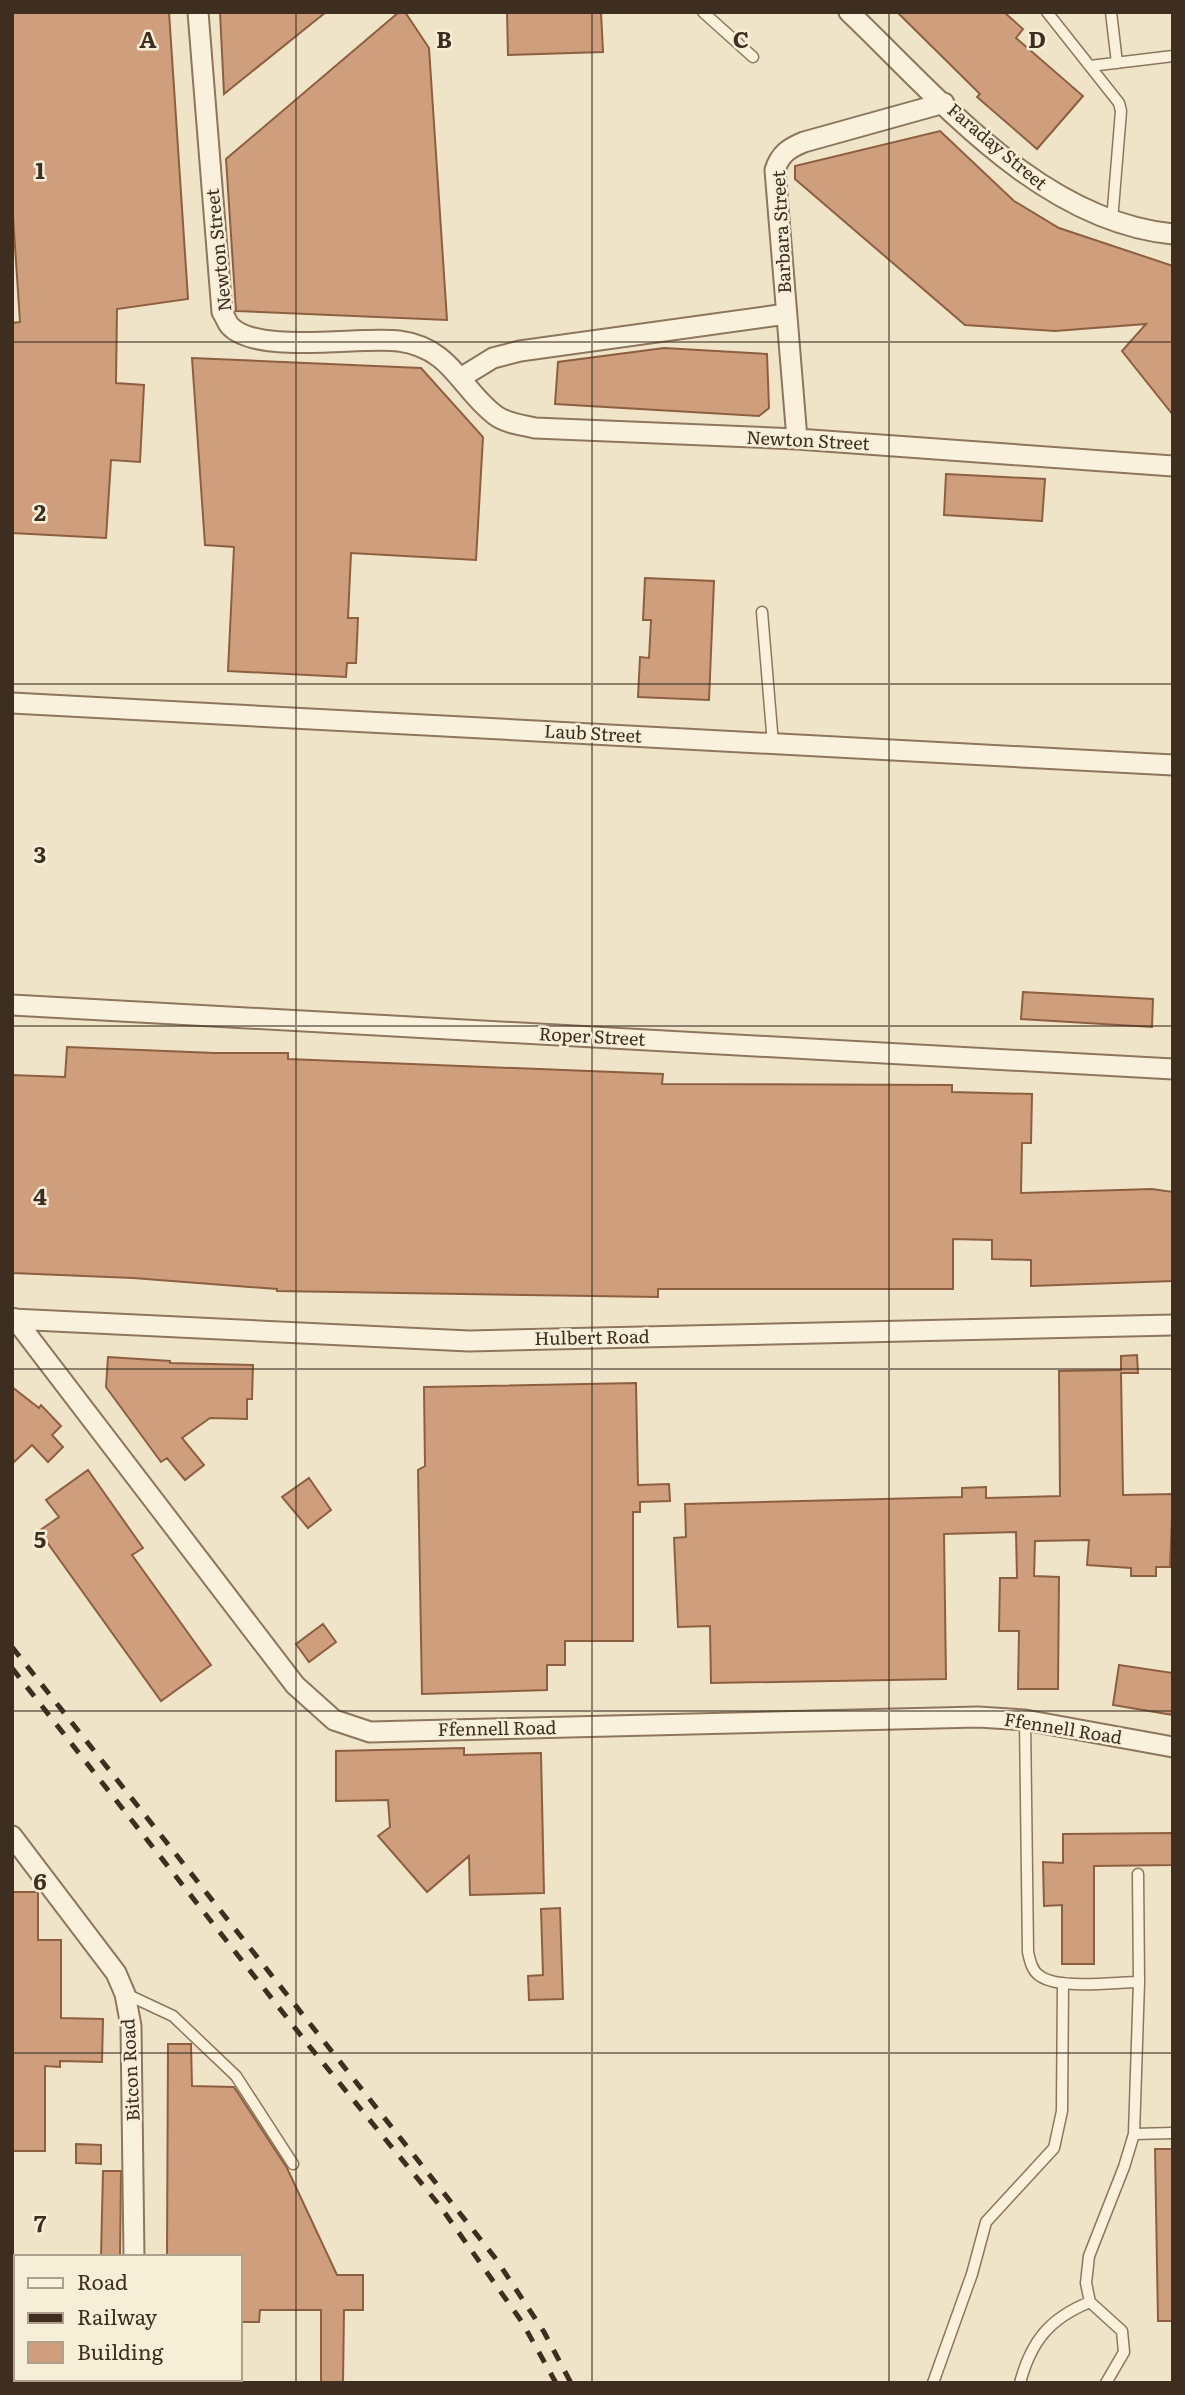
<svg xmlns="http://www.w3.org/2000/svg" width="1185" height="2395" font-family="Literata,serif">
  <style>
    .building { fill: #cf9f7d; stroke: #8d5f41; stroke-width: 2 }
    .lines { fill: none; stroke-linecap: round; stroke-linejoin: round }
    .lane-casing { stroke: #8d765c; stroke-width: 13 }
    .street-casing { stroke: #8d765c; stroke-width: 23 }
    .lane { stroke: #faf1dc; stroke-width: 10 }
    .street { stroke: #faf1dc; stroke-width: 19 }
    .rail { stroke: #3d2e20; stroke-width: 5; stroke-dasharray: 12 12; stroke-linecap: butt }
    .grid { fill: none; stroke: #3d2e20; stroke-width: 2; stroke-opacity: 0.55 }
    .labels { text-anchor: middle; stroke-width: 5; stroke-linejoin: round; paint-order: stroke }
    .street-label { font-size: 18px; fill: #3d2e20; stroke: #f7eed8 }
    .grid-label { font-size: 23px; text-anchor: middle; font-weight: bold; fill: #3d2e20; stroke: #f7eed8; stroke-width: 5; stroke-linejoin: round; paint-order: stroke }
  </style>
  <rect width="100%" height="100%" fill="#f0e4c8"/>
  <path class="building" d="M12 12H169L188 299 117 309 116 383 144 385 140 462 111 460 106 538 12 533V323L20 322 12 201Z
    M220 12H326L224 94Z
    M399 12H405L429 48 447 320 236 311 226 159Z
    M507 12H601L603 52 508 55Z
    M897 12H1004L1023 29 1016 38 1083 96 1037 149 977 97 980 94Z
    M940 131 1014 201 1059 228 1173 266V415L1122 351 1146 324 1055 331 965 325 795 179V166Z
    M664 348 767 354 769 408 759 416 555 404 558 362Z
    M192 358 421 368 483 437 476 560 351 553 348 618H358L356 663H347L346 677 228 671 234 547 205 545Z
    M946 474 1045 479 1042 521 944 515Z
    M645 578 714 581 709 700 638 697 640 657 649 658 651 620H643Z
    M1023 992 1153 999 1152 1027 1021 1019Z
    M67 1047 215 1053H288V1059L663 1074 662 1084 952 1085V1092L1032 1094 1031 1143H1022L1021 1193 1152 1189 1173 1192V1281L1031 1286V1260L992 1259V1240L953 1239V1289H658V1297L277 1291V1289L133 1278 12 1273V1075L65 1077Z
    M1137 1355 1138 1373H1121L1123 1495 1173 1494 1170 1567H1156V1576H1131V1568L1087 1565 1089 1540 1035 1541 1034 1576 1059 1577 1058 1689H1018L1019 1631H999L1000 1578H1017L1016 1532 944 1534 946 1679 711 1683 710 1626 678 1627 674 1538 686 1537 685 1504 962 1497V1488L986 1487V1498L1060 1496 1059 1371 1121 1370V1356Z
    M108 1357 170 1361V1363L253 1365 252 1399H247V1419L210 1418 182 1438 204 1465 185 1480 167 1458 161 1462 106 1387Z
    M636 1383 638 1485 669 1484 670 1501 640 1502V1512H633V1641H565V1665H547V1690L422 1694 418 1470 425 1466 424 1387Z
    M12 1387 39 1408 41 1405 61 1426 52 1435 63 1447 48 1462 32 1445 12 1464Z
    M88 1470 143 1548 132 1555 211 1665 161 1701 39 1531 59 1517 46 1500Z
    M309 1478 331 1510 308 1528 282 1497Z
    M323 1624 336 1642 309 1662 296 1644Z
    M1119 1665 1173 1673V1715L1113 1705Z
    M464 1748V1755L541 1753 544 1893 470 1895 469 1856 427 1892 378 1836 390 1827 388 1800 336 1801V1751Z
    M1173 1833V1865L1094 1866V1964H1062V1905L1044 1906 1043 1862 1063 1863V1834Z
    M12 1892H38V1940H61V2018L103 2019 102 2062 60 2061V2067L45 2066V2151H12Z
    M560 1908 563 1999 529 2000 528 1976 543 1975 541 1909Z
    M168 2044H191L192 2086 234 2087 287 2168 337 2275H363V2310H344L343 2383H321V2310H260L259 2322H240V2257H167Z
    M76 2144 101 2145V2164L76 2163Z
    M1155 2149H1173V2321H1158Z
    M103 2171H121L120 2257H101Z"/>
  <g class="lines">
    <defs>
      <path id="lane" d="M703 12 753 57
        M1047 12 1119 103 1121 111 1112 221
        M1111 12 1117 63
        M1090 66 1173 56
        M762 612 773 744
        M1025 1720 1028 1952C1030 1961 1032 1971 1040 1976 1060 1990 1115 1982 1139 1982
        M126 1994 173 2016 236 2076 293 2164
        M1134 2134 1173 2133
        M933 2383 972 2274 986 2222 1054 2148 1062 2111 1063 1983
        M1020 2383C1031 2341 1050 2318 1090 2302
        M1106 2383 1124 2352 1122 2331 1090 2302 1086 2283 1089 2256 1124 2167 1134 2134 1139 1982 1138 1874"/>
      <path id="street" d="M198 12 222 312C225 316 227 323 230 326 257 355 361 336 399 341 452 348 461 390 495 415 505 423 522 425 535 428L797 439 1173 466
        M849 12C940 99 1040 221 1173 234
        M462 377 493 358 520 351 786 314
        M797 439 775 170C780 154 789 148 804 142L944 103
        M12 703 1173 765
        M12 1005 1173 1069
        M12 1319 469 1341 1173 1325
        M15 1319 295 1685 334 1720 370 1732 978 1717 1025 1720 1173 1747
        M12 1836 116 1973 125 1994 131 2026 134 2257
        M134 2379V2383"/>
    </defs>
    <use href="#lane" class="lane-casing"/>
    <use href="#street" class="street-casing"/>
    <use href="#lane" class="lane"/>
    <use href="#street" class="street"/>
    <path class="rail" d="M12 1647 496 2259 544 2332 571 2383
      M12 1668 310 2047 440 2206 522 2322 556 2383"/>
  </g>
  <path class="grid" d="M296 12V2383M592 12V2383M889 12V2383M12 342H1173M12 684H1173M12 1026H1173M12 1369H1173M12 1711H1173M12 2053H1173"/>
  <g class="labels">
    <g class="street-label">
      <text transform="translate(997 147) rotate(40)" y="6">Faraday Street</text>
      <text transform="translate(782 232) rotate(-93)" y="6">Barbara Street</text>
      <text transform="translate(219 250) rotate(-96)" y="6">Newton Street</text>
      <text transform="translate(808 441) rotate(3)" y="6">Newton Street</text>
      <text transform="translate(593 734) rotate(3)" y="6">Laub Street</text>
      <text transform="translate(592 1037) rotate(3)" y="6">Roper Street</text>
      <text transform="translate(592 1338) rotate(-1)" y="6">Hulbert Road</text>
      <text transform="translate(497 1729) rotate(-1)" y="6">Ffennell Road</text>
      <text transform="translate(1063 1729) rotate(9)" y="6">Ffennell Road</text>
      <text transform="translate(131 2070) rotate(-93)" y="6">Bitcon Road</text>
    </g>
  </g>
  <g class="grid-label">
    <text x="148" y="48">A</text>
    <text x="444" y="48">B</text>
    <text x="741" y="48">C</text>
    <text x="1037" y="48">D</text>
    <text x="40" y="179">1</text>
    <text x="40" y="521">2</text>
    <text x="40" y="863">3</text>
    <text x="40" y="1205">4</text>
    <text x="40" y="1548">5</text>
    <text x="40" y="1890">6</text>
    <text x="40" y="2232">7</text>
  </g>
  <rect width="1185" height="2395" fill="none" stroke="#3d2e20" stroke-width="28"/>
  <rect x="14" y="2255" width="228" height="126" fill="#f7eed8" stroke="#ada18e" stroke-width="2"/>
  <rect x="28" y="2278" width="35" height="10" fill="#faf1dc" stroke="#ada18e" stroke-width="2"/>
  <text x="77" y="2290" font-size="21" fill="#3d2e20">Road</text>
  <rect x="28" y="2313" width="35" height="10" fill="#3d2e20" stroke="#ada18e" stroke-width="2"/>
  <text x="77" y="2325" font-size="21" fill="#3d2e20">Railway</text>
  <rect x="28" y="2342" width="35" height="21" fill="#cf9f7d" stroke="#ada18e" stroke-width="2"/>
  <text x="77" y="2360" font-size="21" fill="#3d2e20">Building</text>
</svg>
